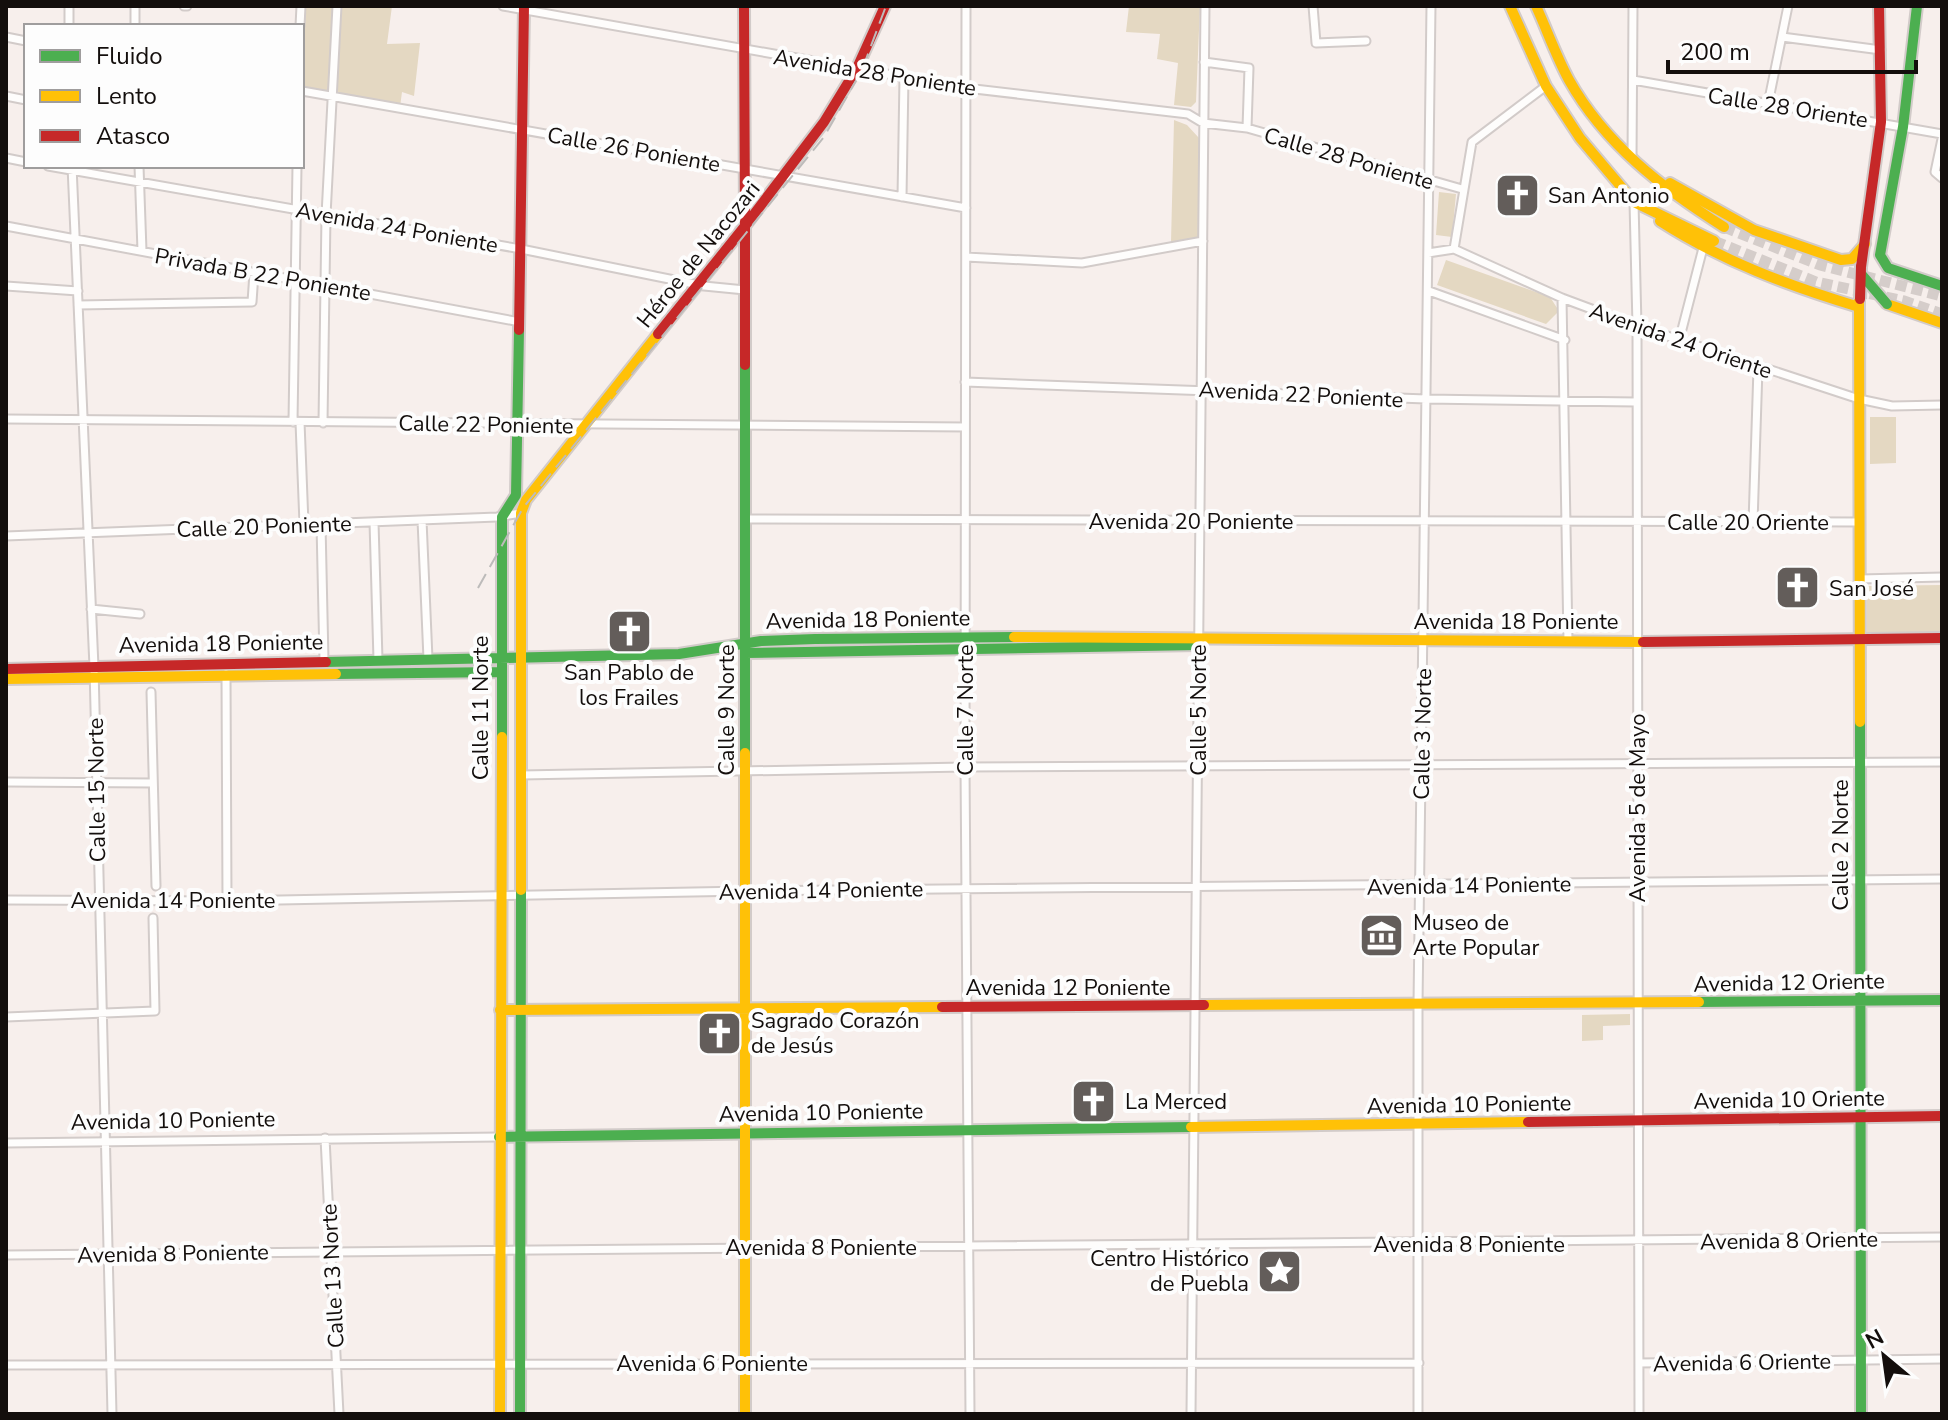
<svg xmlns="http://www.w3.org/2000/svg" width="1948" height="1420" font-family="'Nunito Sans',sans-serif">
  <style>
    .green { fill: #e4d8c2 }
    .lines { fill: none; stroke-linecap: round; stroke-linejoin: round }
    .primary-tunnel { stroke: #d5cdca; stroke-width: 11; stroke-dasharray: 11 5.5; stroke-linecap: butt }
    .street-casing { stroke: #d2cbc9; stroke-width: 11 }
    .fast-casing { stroke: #d2cbc9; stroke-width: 14 }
    .slow-casing { stroke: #d2cbc9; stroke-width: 14 }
    .jam-casing { stroke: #d2cbc9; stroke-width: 14 }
    .street { stroke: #fefdfc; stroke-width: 7 }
    .fast { stroke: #4caf50; stroke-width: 10 }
    .slow { stroke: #ffc107; stroke-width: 10 }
    .jam { stroke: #c62828; stroke-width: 10 }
    .rail { stroke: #bdbbba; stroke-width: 2; stroke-dasharray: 16 8; stroke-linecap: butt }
    .fast-bridge-casing { stroke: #d2cbc9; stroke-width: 14; stroke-linecap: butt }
    .jam-bridge-casing { stroke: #d2cbc9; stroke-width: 14; stroke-linecap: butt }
    .fast-bridge { stroke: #4caf50; stroke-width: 10 }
    .jam-bridge { stroke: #c62828; stroke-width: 10 }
    .labels { text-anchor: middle; stroke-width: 8; stroke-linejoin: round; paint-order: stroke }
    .street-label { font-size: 22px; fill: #130e0c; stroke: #fdfdfd }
    .poi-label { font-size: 22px; fill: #130e0c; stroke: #fdfdfd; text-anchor: start }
  </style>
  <rect width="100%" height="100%" fill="#f7efec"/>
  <path class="green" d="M301 6H392L387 44 420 43 414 96 402 92 400 107 302 91Z
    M1129 6H1200L1196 102 1191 107 1174 105 1178 63 1157 59 1160 34 1126 32Z
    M1174 120 1187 125 1199 138 1201 228 1197 240 1171 242Z
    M1439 192 1456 194 1452 237 1436 235Z
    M1446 260 1550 297 1559 311 1546 324 1437 285Z
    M1870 417H1896V463L1870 464Z
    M1942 585V632L1867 633V586Z
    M1630 1014V1025L1603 1026V1040L1582 1041V1015Z"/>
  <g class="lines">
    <path class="primary-tunnel" d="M1724 227 1820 265 1942 296
      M1714 241 1816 282 1904 301 1942 314"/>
    <defs>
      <path id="street" d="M69 6V26
        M135 6V26
        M184 6H187
        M503 6 966 88 1188 114 1203 123 1247 128 1462 189
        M966 6 965 767 970 1414
        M1313 6 1316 43 1366 41
        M300 26 301 6
        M6 37 26 41
        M1782 37 1881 50
        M1204 62 1249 68 1247 128
        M1633 80 1942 134
        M302 91 966 208
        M6 96 26 100
        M1768 104 1788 6
        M1942 139 1935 172 1942 178
        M6 158 26 162
        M1632 160 1633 6
        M48 166 521 249 704 286 745 290
        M72 166 94 667 112 1414
        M139 166 142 251
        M902 197 904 77
        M1634 202 1637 326 1639 1414
        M6 226 520 322
        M1454 249 1472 142 1546 86
        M1428 253 1454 249 1562 298 1637 326 1859 399 1892 406 1942 405
        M966 257 1082 263 1203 241
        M6 286 78 291
        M1429 291 1565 340
        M1562 298 1568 641
        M78 305 252 302 254 273
        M1679 341 1703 248
        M965 382 1426 399 1636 402
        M6 419 965 427
        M293 422 297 166
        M300 422 304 524
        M323 423 326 215 337 6
        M745 519 1860 522
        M422 520 428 659
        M374 522 378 660
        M1753 523 1758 368
        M321 524 324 661
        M6 536 497 517 521 513
        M1860 579 1942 577
        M91 609 140 614
        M226 674 227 901
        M151 692 156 886
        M521 775 965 767 1942 762
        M6 782 153 783
        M6 900 227 901 746 891 1942 879
        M6 1017 155 1011 153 918
        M325 1138 339 1414
        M6 1143 499 1137
        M6 1255 1942 1237
        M1639 1363 1942 1359
        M6 1365 1419 1363
        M1191 1414 1205 6
        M1418 1414V1005L1431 6"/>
      <path id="fast" d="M1917 6 1903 127 1880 255 1888 268 1942 286
        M745 365V753
        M745 653 1199 645
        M326 662 679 654 761 641 815 639 1014 637
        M336 674 500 672
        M1860 722 1861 1414
        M502 737V517L516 495 519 330
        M1699 1002 1942 1000
        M499 1137 1191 1127
        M520 1414 521 890"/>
      <path id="slow" d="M1510 6 1546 86 1580 138 1634 202 1714 241
        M1536 6C1547 30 1556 56 1569 80 1605 144 1662 188 1724 227
        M1670 183 1754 230 1841 260 1852 259 1865 244
        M1660 221C1722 261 1789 286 1859 307
        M1859 301 1860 722
        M1887 304 1942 323
        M1014 637 1643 642
        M6 679 336 674
        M745 753V1414
        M521 890V513L526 500 658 334
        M1204 1005 1699 1002
        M500 1010 942 1007
        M1191 1127 1528 1122
        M500 1414 502 737"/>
      <path id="jam" d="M1861 267 1881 122 1879 6
        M519 330 524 6
        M658 334 745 226 744 6
        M745 365V226L824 122 857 68 885 6
        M1643 642 1942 638
        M6 669 326 662
        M942 1007 1204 1005
        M1528 1122 1942 1116"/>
    </defs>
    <use href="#street" class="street-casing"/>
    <use href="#fast" class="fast-casing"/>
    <use href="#slow" class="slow-casing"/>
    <use href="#jam" class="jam-casing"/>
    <use href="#street" class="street"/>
    <use href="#fast" class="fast"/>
    <use href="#slow" class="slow"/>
    <use href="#jam" class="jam"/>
    <path class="rail" d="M478 588 523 508 824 137 862 70 886 6"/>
    <defs>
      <path id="fast-bridge" d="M1862 275 1887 304"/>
      <path id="jam-bridge" d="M1860 299 1861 267"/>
    </defs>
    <use href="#fast-bridge" class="fast-bridge-casing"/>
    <use href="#jam-bridge" class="jam-bridge-casing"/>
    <use href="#fast-bridge" class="fast-bridge"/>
    <use href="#jam-bridge" class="jam-bridge"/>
  </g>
  <defs>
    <symbol id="church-square" viewBox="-11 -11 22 22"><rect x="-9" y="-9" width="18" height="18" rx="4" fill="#635d5a" stroke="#fdfdfd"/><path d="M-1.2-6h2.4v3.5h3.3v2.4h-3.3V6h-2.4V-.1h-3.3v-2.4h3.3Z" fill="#fff"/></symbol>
    <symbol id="museum-square" viewBox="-11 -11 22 22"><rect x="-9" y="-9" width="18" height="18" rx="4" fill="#635d5a" stroke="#fdfdfd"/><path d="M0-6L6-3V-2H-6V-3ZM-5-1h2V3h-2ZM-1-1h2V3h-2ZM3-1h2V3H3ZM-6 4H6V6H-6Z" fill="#fff"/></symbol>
    <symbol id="sight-square" viewBox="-11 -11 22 22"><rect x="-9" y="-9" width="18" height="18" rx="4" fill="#635d5a" stroke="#fdfdfd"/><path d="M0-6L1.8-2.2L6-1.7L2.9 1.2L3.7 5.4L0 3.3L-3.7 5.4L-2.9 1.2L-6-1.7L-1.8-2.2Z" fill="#fff"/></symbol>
  </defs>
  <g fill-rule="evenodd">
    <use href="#church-square" x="1492" y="170" width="51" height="51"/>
    <use href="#church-square" x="1772" y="562" width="51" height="51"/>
    <use href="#church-square" x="604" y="606" width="51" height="51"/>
    <use href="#museum-square" x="1356" y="910" width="51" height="51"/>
    <use href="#church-square" x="694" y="1008" width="51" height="51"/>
    <use href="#church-square" x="1068" y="1076" width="51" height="51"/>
    <use href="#sight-square" x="1254" y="1246" width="51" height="51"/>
  </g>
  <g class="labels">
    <g class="street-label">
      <text transform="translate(875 72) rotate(9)" y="8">Avenida 28 Poniente</text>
      <text transform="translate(1788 107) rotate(9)" y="8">Calle 28 Oriente</text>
      <text transform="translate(634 149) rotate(10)" y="8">Calle 26 Poniente</text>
      <text transform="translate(1349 158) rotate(16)" y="8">Calle 28 Poniente</text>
      <text transform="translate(397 227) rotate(10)" y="8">Avenida 24 Poniente</text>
      <text transform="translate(698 254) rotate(-51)" y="8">Héroe de Nacozari</text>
      <text transform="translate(263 274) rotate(10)" y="8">Privada B 22 Poniente</text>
      <text transform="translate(1681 340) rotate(19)" y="8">Avenida 24 Oriente</text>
      <text transform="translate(1301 394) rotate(3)" y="8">Avenida 22 Poniente</text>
      <text transform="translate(486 424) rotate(1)" y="8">Calle 22 Poniente</text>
      <text x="1191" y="529">Avenida 20 Poniente</text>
      <text x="1748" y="530">Calle 20 Oriente</text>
      <text transform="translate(264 526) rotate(-2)" y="8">Calle 20 Poniente</text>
      <text transform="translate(868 619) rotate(-1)" y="8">Avenida 18 Poniente</text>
      <text x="1516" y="629">Avenida 18 Poniente</text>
      <text transform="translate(221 643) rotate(-1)" y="8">Avenida 18 Poniente</text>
      <text transform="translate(480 708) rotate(-90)" y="8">Calle 11 Norte</text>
      <text transform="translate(726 710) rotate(-90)" y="8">Calle 9 Norte</text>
      <text transform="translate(965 710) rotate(-90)" y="8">Calle 7 Norte</text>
      <text transform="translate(1198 710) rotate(-90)" y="8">Calle 5 Norte</text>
      <text transform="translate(1422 734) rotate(-89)" y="8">Calle 3 Norte</text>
      <text transform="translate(96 790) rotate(-91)" y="8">Calle 15 Norte</text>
      <text transform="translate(1637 808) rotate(-90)" y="8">Avenida 5 de Mayo</text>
      <text transform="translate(1840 845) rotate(-90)" y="8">Calle 2 Norte</text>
      <text transform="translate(1469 885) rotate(-1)" y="8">Avenida 14 Poniente</text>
      <text transform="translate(821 890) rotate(-1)" y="8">Avenida 14 Poniente</text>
      <text x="173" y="908">Avenida 14 Poniente</text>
      <text transform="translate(1789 982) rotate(-1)" y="8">Avenida 12 Oriente</text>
      <text x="1068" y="995">Avenida 12 Poniente</text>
      <text transform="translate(1789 1099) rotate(-1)" y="8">Avenida 10 Oriente</text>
      <text transform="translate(1469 1104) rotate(-1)" y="8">Avenida 10 Poniente</text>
      <text transform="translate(821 1112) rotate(-1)" y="8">Avenida 10 Poniente</text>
      <text transform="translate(173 1120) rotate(-1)" y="8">Avenida 10 Poniente</text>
      <text transform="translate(1789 1240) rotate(-1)" y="8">Avenida 8 Oriente</text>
      <text x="1469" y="1252">Avenida 8 Poniente</text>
      <text x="821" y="1255">Avenida 8 Poniente</text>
      <text transform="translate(173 1253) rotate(-1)" y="8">Avenida 8 Poniente</text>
      <text transform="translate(332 1276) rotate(-93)" y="8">Calle 13 Norte</text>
      <text transform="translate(1742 1362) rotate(-1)" y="8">Avenida 6 Oriente</text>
      <text x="712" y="1371">Avenida 6 Poniente</text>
    </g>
    <g class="poi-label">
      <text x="1548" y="203">San Antonio</text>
      <text x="1829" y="596">San José</text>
      <text x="629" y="680" text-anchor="middle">San Pablo de<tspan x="629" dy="25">los Frailes</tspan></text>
      <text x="1413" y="930">Museo de<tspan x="1413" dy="25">Arte Popular</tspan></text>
      <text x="751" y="1028">Sagrado Corazón<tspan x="751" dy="25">de Jesús</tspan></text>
      <text x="1125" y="1109">La Merced</text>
      <text x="1249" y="1266" text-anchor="end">Centro Histórico<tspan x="1249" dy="25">de Puebla</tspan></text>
    </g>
  </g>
  <rect width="1948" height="1420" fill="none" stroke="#130e0c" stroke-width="16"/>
  <rect x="24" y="24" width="280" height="144" fill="#fdfdfd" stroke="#9f9d9d" stroke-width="2"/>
  <rect x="40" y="50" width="40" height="12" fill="#4caf50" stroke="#9f9d9d" stroke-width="2"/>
  <text x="96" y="64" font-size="24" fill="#130e0c">Fluido</text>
  <rect x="40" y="90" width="40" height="12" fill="#ffc107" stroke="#9f9d9d" stroke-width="2"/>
  <text x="96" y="104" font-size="24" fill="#130e0c">Lento</text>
  <rect x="40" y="130" width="40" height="12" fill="#c62828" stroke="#9f9d9d" stroke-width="2"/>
  <text x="96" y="144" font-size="24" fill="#130e0c">Atasco</text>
  <g transform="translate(1884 1356) rotate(331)" stroke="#fdfdfd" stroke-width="6" paint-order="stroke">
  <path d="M0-6L14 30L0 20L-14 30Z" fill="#130e0c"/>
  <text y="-12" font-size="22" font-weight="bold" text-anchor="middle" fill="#130e0c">N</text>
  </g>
  <path d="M1668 60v12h248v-12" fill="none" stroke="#130e0c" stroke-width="4"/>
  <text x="1680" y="60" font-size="24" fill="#130e0c" stroke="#fdfdfd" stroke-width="6" paint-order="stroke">200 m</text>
</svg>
